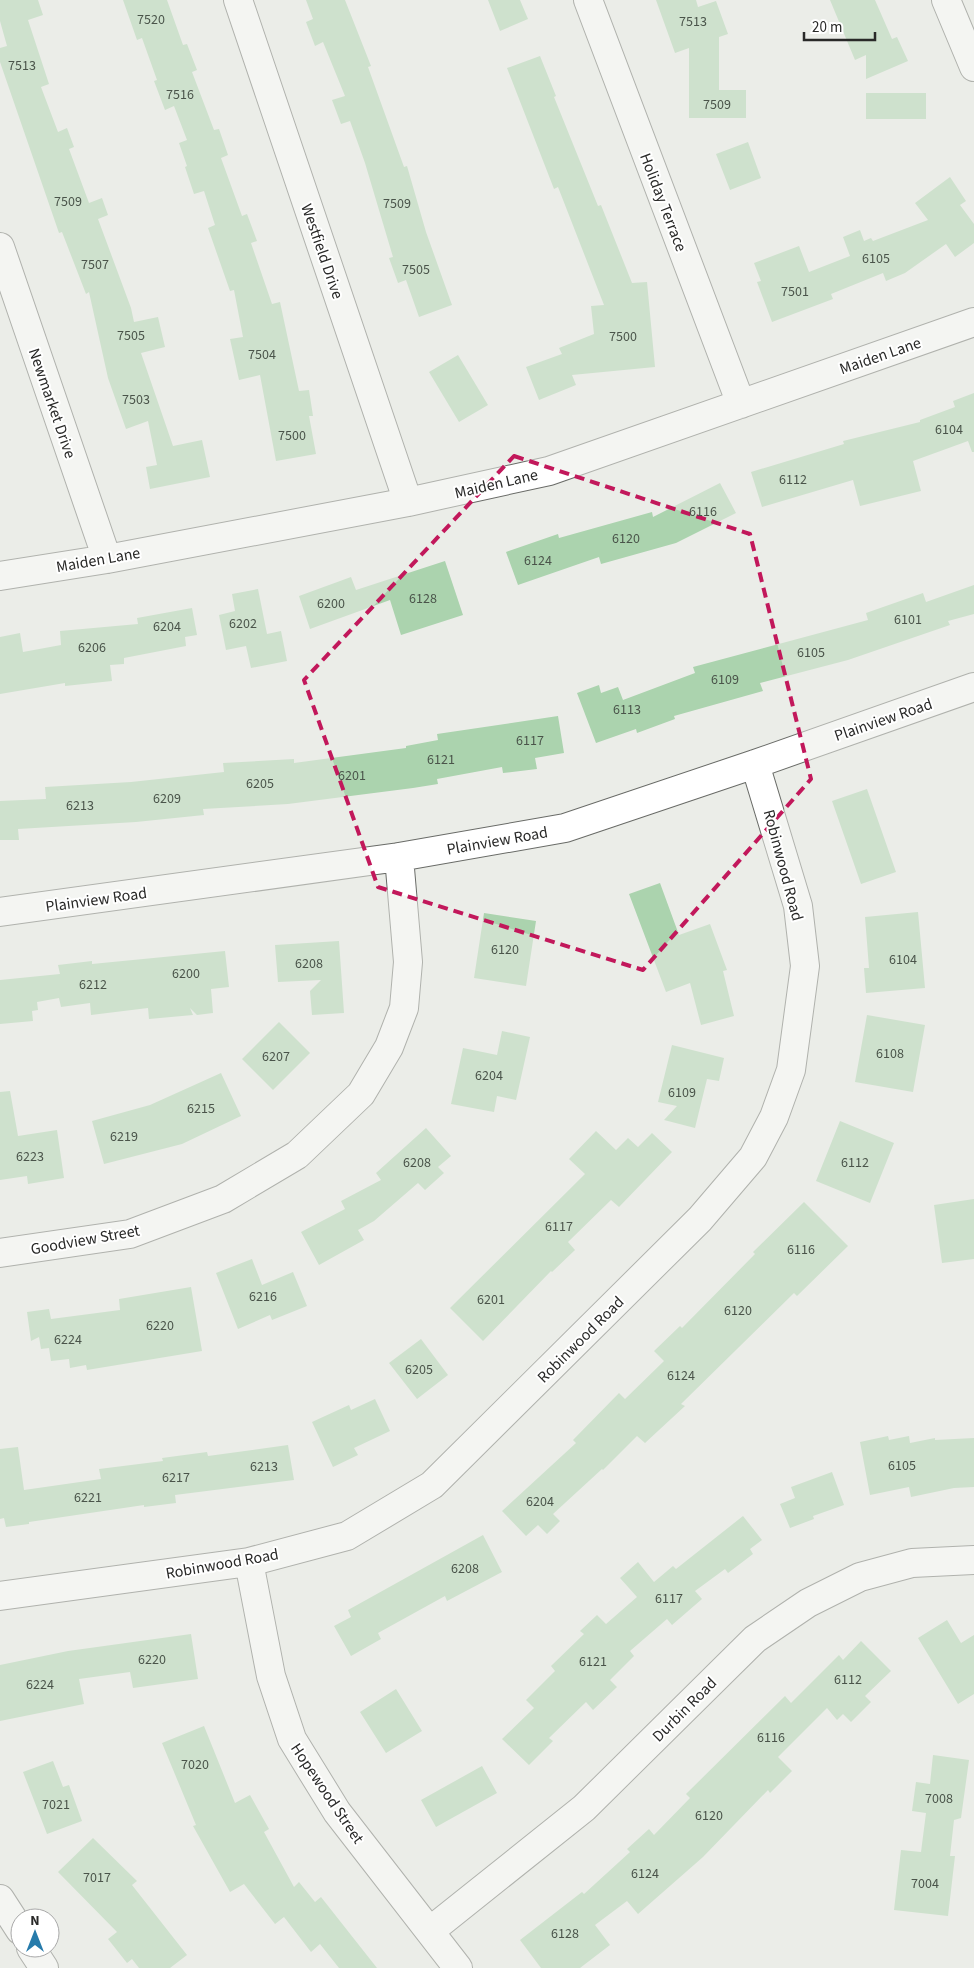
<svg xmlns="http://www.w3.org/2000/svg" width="974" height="1968" font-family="'Source Sans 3',sans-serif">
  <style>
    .building { fill: #abd3ae }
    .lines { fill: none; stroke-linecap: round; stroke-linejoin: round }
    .minor-casing { stroke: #696b67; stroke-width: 30 }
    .minor { stroke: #fff; stroke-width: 28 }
    .marked { fill: none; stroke: #c2185b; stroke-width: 4; stroke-dasharray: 10 6; stroke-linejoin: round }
    .labels { text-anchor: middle; stroke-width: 4; stroke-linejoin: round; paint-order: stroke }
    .number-label { font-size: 14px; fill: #4a544a }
    .street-label { font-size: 16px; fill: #292928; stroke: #fff }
  </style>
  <rect width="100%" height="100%" fill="#ebede8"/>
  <path class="building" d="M0 0H38L43 15 28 20 49 84 41 87 58 132 67 128 74 147 69 149 89 203 102 198 108 215 98 219 131 308 134 322 158 317 165 347 141 353 173 446 202 440 210 477 150 489 146 467 157 465 148 421 126 429 108 378 89 292 86 294 62 232 59 233 0 62V48L7 46 0 21Z
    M123 0H167L183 45 187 44 197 70 192 72 214 130 219 129 228 155 221 158 242 216 247 214 257 241 251 243 272 304 280 302 299 391 309 390 313 416H309L316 454 276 461 260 375 239 380 230 339 243 337 234 290 230 291 208 228 215 225 204 191 194 194 185 167 187 166 179 143 187 140 174 106 165 110 154 81 157 80 142 38 137 40Z
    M306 0H345L371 66 368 67 404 167 407 166 426 232 452 305 419 317 406 280 398 283 389 258 393 257 365 163 350 121 341 124 332 100 345 96 323 42 315 46 306 22 313 19Z
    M488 0H520L528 19 500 31Z
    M656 0H696L698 7 716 1 728 34 719 37V90H746V118H689V48L675 53Z
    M830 0H875L892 39 897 37 908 61 866 79V55L855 60Z
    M540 56 556 96 554 97 598 206 601 205 632 283 647 282 655 367 572 375 576 385 539 400 526 367 562 354 559 348 594 334 591 306 604 305 558 187 554 189 507 68Z
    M866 93H926V119H866Z
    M748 142 761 178 730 190 716 154Z
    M950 177 966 201 960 205 974 224V243L955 257 946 244 905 273 886 281 883 273 831 294 833 299 772 322 757 282 761 281 754 263 799 246 809 272 850 256 843 237 860 230 864 241 871 238 873 241 928 220 915 203Z
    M458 355 488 405 459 422 429 372Z
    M974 393V452H972L968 441 913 461 921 491 860 506 853 480 762 507 751 472 844 444 843 441 920 422V420L955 407 953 401Z
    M720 483 736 513 676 543 601 564 599 557 518 585 506 552 558 534 559 538 652 512 653 517Z
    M445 561 463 615 401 635 390 600 310 629 299 596 351 577 356 590Z
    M974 585V614L948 621 950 625 848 660 760 683 763 691 674 716 675 719 637 733 636 729 596 743 577 693 599 685 601 693 618 687 623 700 695 673 693 667 868 620 866 613 923 593 926 602Z
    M258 589 267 634 281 631 287 661 251 668 246 646 226 650 219 615 235 611 232 594Z
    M192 608 197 635 185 637 186 646 124 658V664L110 665 112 681 65 686V683L0 694V637L20 633 23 652 61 645 60 631 138 624 137 618Z
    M558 716 564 753 535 758 537 769 503 773 502 767 437 779 438 784 413 788 288 804 203 809 204 815 136 822 18 829 19 840H0V801L46 799 45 787 131 782 224 772 223 763 294 759V763L406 748V746L438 740 437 734Z
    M867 789 896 872 861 884 832 801Z
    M660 883 679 935 710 924 727 970 723 971 734 1016 701 1025 690 983 666 992 629 894Z
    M918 912 925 988 866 993 864 968H869L865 917Z
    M484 913 536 921 526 986 474 978Z
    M339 941 344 1013 312 1015 310 991 321 980 278 982 275 945Z
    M225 951 229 987 211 989 213 1013 197 1015 190 1008 193 1015 149 1019 148 1008 91 1015 90 1003 61 1007 59 998 37 1002 38 1010 32 1011 33 1021 0 1024V980L60 974 58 965 92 961V964Z
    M867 1015 925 1025 913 1092 855 1082Z
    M279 1022 310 1053 273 1090 242 1059Z
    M502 1031 530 1037 516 1100 497 1096 494 1112 451 1104 463 1048 497 1055Z
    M672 1045 724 1058 719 1081 707 1079 695 1128 664 1120 677 1106 658 1102Z
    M221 1073 241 1116 182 1144 104 1164 92 1121 150 1105Z
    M10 1091 18 1136 57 1130 64 1178 28 1184 27 1176 0 1180V1092Z
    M840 1121 894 1143 870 1203 816 1181Z
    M426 1128 451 1156 438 1167 444 1173 425 1190 418 1183 374 1221 358 1230 364 1240 319 1265 301 1232 345 1209 341 1201 381 1180 376 1173Z
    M596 1131 616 1150 628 1138 638 1147 652 1133 672 1152 619 1207 611 1200 568 1242 575 1250 552 1272 551 1271 483 1341 450 1308 585 1174 569 1159Z
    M974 1199V1259L942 1263 934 1205Z
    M804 1202 848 1246 797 1296 794 1293 681 1404 685 1406 645 1443 637 1436 603 1470 602 1469 553 1514 560 1521 547 1534 538 1525 526 1536 502 1511 576 1443 573 1440 619 1393 625 1399 664 1361 654 1351 680 1326 682 1328 755 1254 753 1252Z
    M252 1259 262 1285 293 1272 307 1306 272 1320 270 1315 238 1329 216 1273Z
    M191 1287 202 1351 87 1370 86 1365 70 1368 69 1359 51 1361 49 1348 41 1349 39 1337 31 1341 27 1312 49 1309 51 1319 120 1310 119 1299Z
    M421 1339 448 1375 417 1399 389 1363Z
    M375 1399 390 1431 354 1448 358 1455 333 1467 312 1422 349 1405 351 1410Z
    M888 1436 889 1440 909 1436 910 1443 935 1438V1440L974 1438V1487L954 1488 911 1497 909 1487 870 1495 860 1442Z
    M288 1445 294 1480 175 1495 176 1503 144 1507V1505L29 1522V1524L6 1527 4 1518 0 1519V1449L18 1447 24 1490 101 1479 99 1469 163 1461 162 1458 207 1452 208 1456Z
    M832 1472 844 1505 813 1516 814 1519 790 1528 780 1504 795 1498 791 1487Z
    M743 1516 762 1540 750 1549 753 1554 728 1573 725 1569 695 1591 702 1599 672 1625 667 1619 630 1651 634 1656 610 1680 617 1687 593 1710 586 1702 549 1738 553 1741 529 1765 502 1739 534 1708 526 1700 555 1671 551 1666 584 1634 580 1631 597 1615 606 1624 637 1597 620 1578 638 1562 654 1582 673 1566 676 1569Z
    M483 1535 502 1572 447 1601 445 1596 378 1633 381 1639 351 1656 334 1626 351 1617 348 1610Z
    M947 1620 961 1643 974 1635V1694L958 1704 918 1638Z
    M191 1634 198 1679 133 1688 130 1672 79 1679 84 1704 0 1721V1665L68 1651Z
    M861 1641 891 1671 865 1696 871 1702 851 1722 843 1714 837 1720 827 1708 778 1757 792 1771 770 1793 768 1790 703 1857 638 1914 627 1901 595 1925 610 1945 580 1968H541L520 1940 582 1892 584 1894 630 1852 627 1849 649 1829 654 1835 690 1798 686 1794 785 1696 791 1703 839 1655 843 1660Z
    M396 1689 422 1731 386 1753 360 1712Z
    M204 1726 235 1803 250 1795 269 1829 264 1832 294 1887 299 1882 315 1902 321 1897 377 1968H339L320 1944 311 1952 284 1917 275 1924 244 1884 230 1892 193 1826 196 1825 162 1743Z
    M933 1755 969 1760 961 1818 954 1820 950 1856H955L948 1916 894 1910 901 1850 921 1852 926 1813 912 1811 916 1782 930 1784Z
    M53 1761 63 1787 69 1785 82 1821 47 1834 23 1772Z
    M482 1766 497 1793 436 1827 421 1800Z
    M93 1838 137 1881 132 1885 187 1955 170 1968H139L132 1959 127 1963 108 1939 117 1932 58 1872Z"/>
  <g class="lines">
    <defs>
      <path id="minor" d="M238 0 408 502
        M588 0 741 404
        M946 0 974 67
        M0 247 107 559
        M0 576 107 559 408 502 549 471 974 322
        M0 912 399 857 565 828 755 764 974 687
        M0 1253 130 1234 223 1199 297 1155 361 1094 389 1047 404 1008 408 962 399 857
        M249 1562 271 1676 292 1739 337 1812 458 1968
        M0 1596 249 1562 347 1536 432 1485 700 1219 753 1157 774 1117 791 1070 805 966 798 906 755 764
        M0 1899 20 1930
        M430 1931 584 1808 755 1639 808 1603 860 1577 912 1563 974 1560
        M31 1948 44 1968"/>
    </defs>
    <use href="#minor" class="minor-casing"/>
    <use href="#minor" class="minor"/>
  </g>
  <path d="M0 0H974V1968H0ZM514 456 750 534 811 779 643 970 378 887 304 680Z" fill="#ebede8" fill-opacity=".55" fill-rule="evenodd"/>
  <path class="marked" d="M514 456 750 534 811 779 643 970 378 887 304 680Z"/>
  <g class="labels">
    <g class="number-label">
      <text x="151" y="24">7520</text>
      <text x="693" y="26">7513</text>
      <text x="22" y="70">7513</text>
      <text x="180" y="99">7516</text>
      <text x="717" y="109">7509</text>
      <text x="68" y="206">7509</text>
      <text x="397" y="208">7509</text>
      <text x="876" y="263">6105</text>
      <text x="95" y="269">7507</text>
      <text x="416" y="274">7505</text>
      <text x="795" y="296">7501</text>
      <text x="131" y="340">7505</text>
      <text x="623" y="341">7500</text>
      <text x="262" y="359">7504</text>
      <text x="136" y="404">7503</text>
      <text x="949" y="434">6104</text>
      <text x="292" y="440">7500</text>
      <text x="793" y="484">6112</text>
      <text x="703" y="516">6116</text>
      <text x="626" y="543">6120</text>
      <text x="538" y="565">6124</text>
      <text x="423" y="603">6128</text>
      <text x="331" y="608">6200</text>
      <text x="908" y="624">6101</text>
      <text x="243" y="628">6202</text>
      <text x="167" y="631">6204</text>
      <text x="92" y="652">6206</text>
      <text x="811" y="657">6105</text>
      <text x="725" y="684">6109</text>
      <text x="627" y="714">6113</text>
      <text x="530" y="745">6117</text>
      <text x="441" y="764">6121</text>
      <text x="352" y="780">6201</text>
      <text x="260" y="788">6205</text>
      <text x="167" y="803">6209</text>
      <text x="80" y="810">6213</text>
      <text x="505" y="954">6120</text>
      <text x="903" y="964">6104</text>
      <text x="309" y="968">6208</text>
      <text x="186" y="978">6200</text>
      <text x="93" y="989">6212</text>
      <text x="890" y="1058">6108</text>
      <text x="276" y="1061">6207</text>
      <text x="489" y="1080">6204</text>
      <text x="682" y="1097">6109</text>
      <text x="201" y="1113">6215</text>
      <text x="124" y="1141">6219</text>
      <text x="30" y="1161">6223</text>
      <text x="417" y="1167">6208</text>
      <text x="855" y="1167">6112</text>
      <text x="559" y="1231">6117</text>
      <text x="801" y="1254">6116</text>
      <text x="263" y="1301">6216</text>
      <text x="491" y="1304">6201</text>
      <text x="738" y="1315">6120</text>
      <text x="160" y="1330">6220</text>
      <text x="68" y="1344">6224</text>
      <text x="419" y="1374">6205</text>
      <text x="681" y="1380">6124</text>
      <text x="902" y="1470">6105</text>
      <text x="264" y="1471">6213</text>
      <text x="176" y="1482">6217</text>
      <text x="88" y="1502">6221</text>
      <text x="540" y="1506">6204</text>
      <text x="465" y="1573">6208</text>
      <text x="669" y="1603">6117</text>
      <text x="152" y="1664">6220</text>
      <text x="593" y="1666">6121</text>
      <text x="848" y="1684">6112</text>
      <text x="40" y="1689">6224</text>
      <text x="771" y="1742">6116</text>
      <text x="195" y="1769">7020</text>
      <text x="939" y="1803">7008</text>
      <text x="56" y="1809">7021</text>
      <text x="709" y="1820">6120</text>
      <text x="645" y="1878">6124</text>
      <text x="97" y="1882">7017</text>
      <text x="925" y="1888">7004</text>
      <text x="565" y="1938">6128</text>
    </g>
    <g class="street-label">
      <text transform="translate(664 202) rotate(69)" y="6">Holiday Terrace</text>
      <text transform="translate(323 251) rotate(71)" y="6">Westfield Drive</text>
      <text transform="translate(880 355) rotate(-19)" y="6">Maiden Lane</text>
      <text transform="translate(53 403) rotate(71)" y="6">Newmarket Drive</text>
      <text transform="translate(496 483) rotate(-13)" y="6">Maiden Lane</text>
      <text transform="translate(98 559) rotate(-10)" y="6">Maiden Lane</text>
      <text transform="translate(883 719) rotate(-19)" y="6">Plainview Road</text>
      <text transform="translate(497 840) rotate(-10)" y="6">Plainview Road</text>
      <text transform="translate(784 865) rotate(75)" y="6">Robinwood Road</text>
      <text transform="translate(96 899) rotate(-8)" y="6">Plainview Road</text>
      <text transform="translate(85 1239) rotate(-10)" y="6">Goodview Street</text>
      <text transform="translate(580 1339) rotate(-45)" y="6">Robinwood Road</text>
      <text transform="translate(222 1563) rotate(-10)" y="6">Robinwood Road</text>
      <text transform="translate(684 1709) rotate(-45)" y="6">Durbin Road</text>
      <text transform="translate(328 1793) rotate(56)" y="6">Hopewood Street</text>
    </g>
  </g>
  <g transform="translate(35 1933)"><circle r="24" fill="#ffffff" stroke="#a9a9a9"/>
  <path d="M0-4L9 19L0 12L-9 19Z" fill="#277bab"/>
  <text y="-8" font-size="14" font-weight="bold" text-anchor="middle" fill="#292928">N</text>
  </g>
  <path d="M804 32v8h71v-8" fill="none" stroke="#292928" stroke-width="2.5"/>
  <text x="812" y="32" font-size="15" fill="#292928" stroke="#ffffff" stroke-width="4" paint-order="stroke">20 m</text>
</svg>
